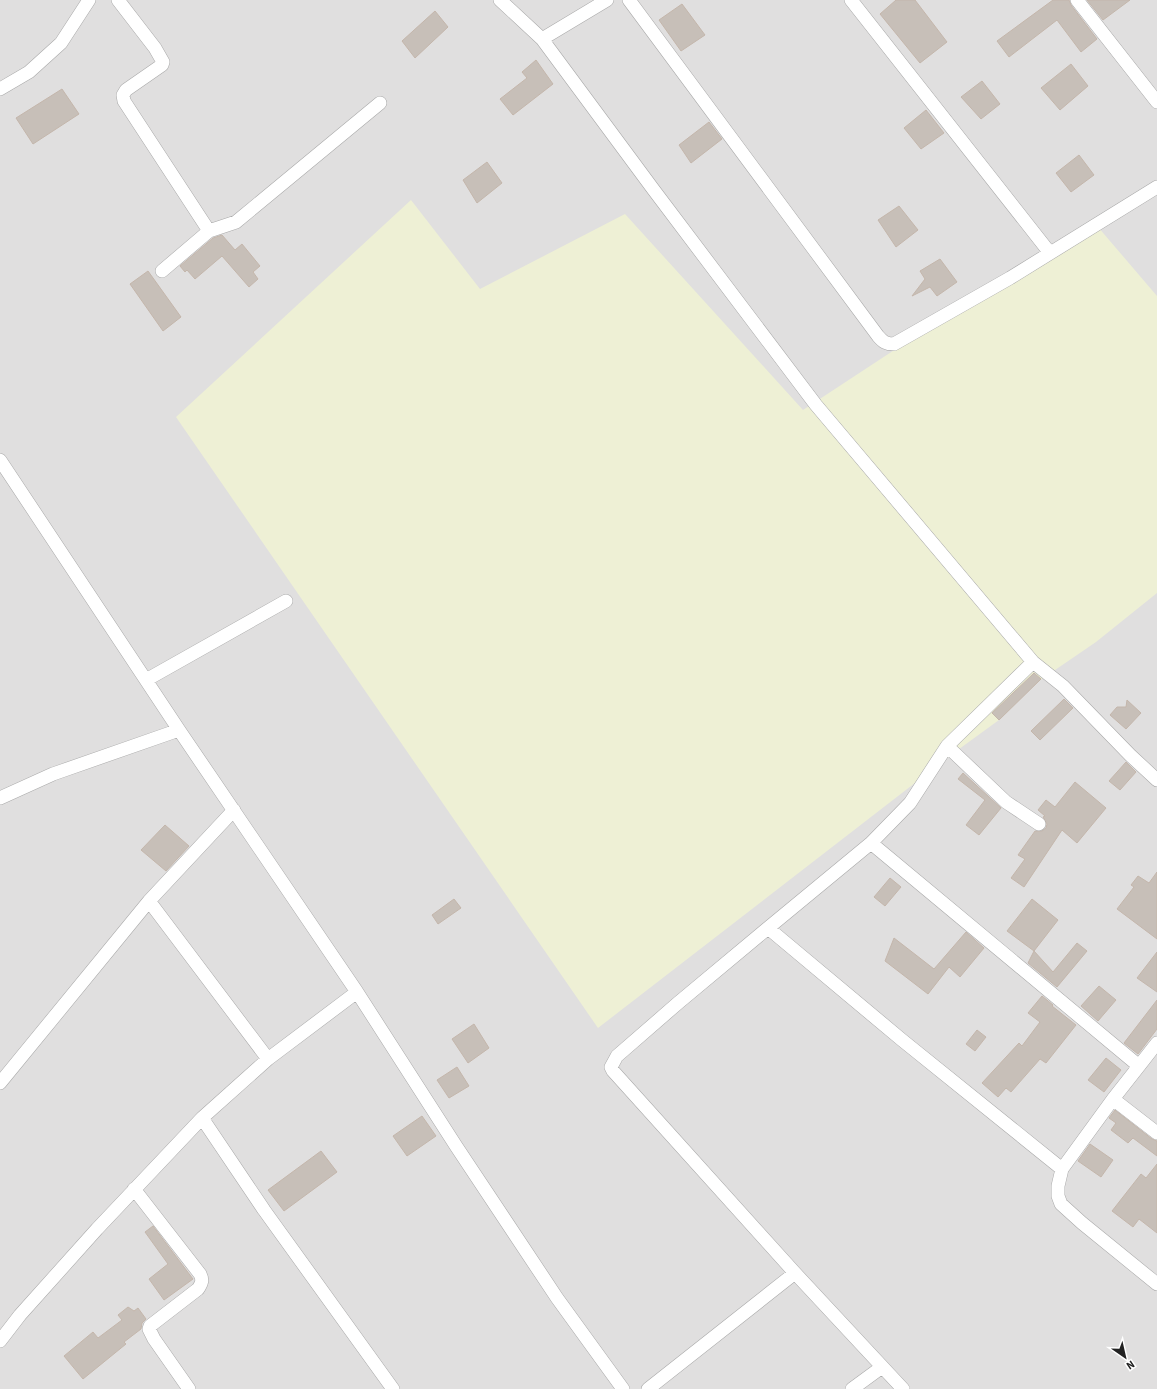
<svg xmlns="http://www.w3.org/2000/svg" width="1157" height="1389" font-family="'Source Sans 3',sans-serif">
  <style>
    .residential { fill: #e0dfdf }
    .farmland { fill: #eef0d5 }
    .building { fill: #c7bfb8; stroke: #c4b6ab }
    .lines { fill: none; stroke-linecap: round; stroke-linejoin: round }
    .minor-casing { stroke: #a9a9a9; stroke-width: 14 }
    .minor { stroke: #fff; stroke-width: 13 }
  </style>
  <rect width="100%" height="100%" fill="#f2efe9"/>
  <path class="residential" d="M0 0H1157V1389H0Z"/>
  <path class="farmland" d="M411 200 480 289 625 214 803 410 1092 220 1157 296V593L1096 642 1036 683 999 720 955 752 598 1028 176 417Z"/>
  <path class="building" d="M896 0H915L947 42 920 63 880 14Z
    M1053 0H1069L1071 5 1097 39 1081 52 1057 20 1009 57 997 41Z
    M1087 0H1130L1103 20Z
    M682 4 705 35 681 51 659 20Z
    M435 11 448 27 415 58 402 41Z
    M536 60 553 84 513 115 500 99 527 78 522 72Z
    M1071 64 1088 86 1060 110 1041 88Z
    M982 81 1000 104 981 119 961 97Z
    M62 89 79 114 33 144 16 118Z
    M926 110 944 133 921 149 904 128Z
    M709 122 722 139 691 163 679 145Z
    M1079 155 1094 175 1071 192 1056 173Z
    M487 162 502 183 477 203 463 180Z
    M899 206 918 230 896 247 878 220Z
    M222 235 235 250 242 244 260 266 253 272 258 279 249 287 222 256 195 279 187 270 185 272 180 266 213 238Z
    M940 259 957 282 937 296 930 287 912 296 925 279 920 271Z
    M148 271 181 317 163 331 130 284Z
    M1034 673 1041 679 999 720 992 713Z
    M1064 699 1073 708 1040 740 1031 731Z
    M1127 700 1141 713 1126 729 1110 715 1117 707H1126Z
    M1126 762 1136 772 1120 790 1109 781Z
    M963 773 1001 808 979 835 966 825 985 800 958 779Z
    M1075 782 1106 808 1077 843 1062 830 1024 887 1011 878 1025 859 1018 855 1035 831H1042L1046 828 1047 824 1043 817 1045 816 1038 810 1046 800 1055 807Z
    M165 825 189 846 166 871 141 850Z
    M1157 872V939L1117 909 1134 887 1131 885 1138 876 1149 883Z
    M890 878 901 887 885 906 874 897Z
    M454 899 461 908 438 924 432 915Z
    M1032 899 1058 920 1034 951 1007 931Z
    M966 932 984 948 960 977 949 967 928 994 885 961 894 938 934 969Z
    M1077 943 1087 951 1057 987 1028 963 1034 951 1053 972Z
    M1157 952V992L1137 978Z
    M1099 986 1116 1000 1098 1021 1081 1006Z
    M1042 996 1053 1005 1052 1006 1076 1025 1046 1063 1040 1059 1011 1092 1006 1088 998 1097 982 1083 1019 1043 1022 1046 1040 1022 1028 1013Z
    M1157 1000V1029L1138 1054 1124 1043Z
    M474 1024 489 1048 468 1063 452 1039Z
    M977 1030 986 1037 975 1051 966 1044Z
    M1106 1058 1121 1070 1104 1092 1088 1080Z
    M457 1067 469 1086 449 1098 437 1080Z
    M1115 1110 1152 1139 1157 1141V1156L1133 1138 1128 1143 1111 1130 1116 1123 1109 1118Z
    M422 1116 436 1136 407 1156 393 1136Z
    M1090 1144 1113 1160 1101 1177 1078 1161Z
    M321 1151 337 1172 284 1211 268 1190Z
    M1157 1164V1233L1139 1219 1133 1227 1112 1211 1141 1174 1146 1178Z
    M153 1226 193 1279 164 1300 149 1279 168 1264 145 1232Z
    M128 1307 134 1311 138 1308 146 1319 142 1323 141 1329 124 1342 126 1344 83 1379 64 1356 93 1332 98 1338 122 1320 118 1315Z"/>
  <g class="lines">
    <defs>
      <path id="minor" d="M118 0 155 48 163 62 162 65 126 90 123 95 124 101 209 231 162 271
        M500 0 542 39 653 189 816 405 1033 662 1063 686 1130 755 1157 780
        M629 0 878 336C883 342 886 344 894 344L1010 278 1157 187
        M851 0 1050 253
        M1077 0 1157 102
        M542 39 607 0
        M0 89 29 72 61 43 89 0
        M209 231 236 222 380 103
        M0 460 179 730 357 992 456 1146 557 1298 623 1389
        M1033 662 947 746 1006 802 1039 824
        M146 680 286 601
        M0 798 53 774 179 730
        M871 843 910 803 947 746
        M149 901 268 1059
        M768 928 871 843 1139 1066 1113 1099
        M1139 1066 1157 1043
        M0 1083 149 901 234 810
        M202 1118 264 1210 393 1389
        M1062 1169 1058 1186V1196L1061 1204 1082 1223 1157 1284
        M134 1189 200 1274C203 1280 202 1283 198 1289L150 1326 149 1329 154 1339 189 1389
        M0 1341 20 1315 97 1229 202 1118 268 1059 357 992
        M648 1389 795 1273
        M852 1389 882 1367
        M903 1389 795 1273 613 1071 611 1067 617 1056 678 1003 768 928 902 1040 1062 1169 1113 1099 1157 1133"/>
    </defs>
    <use href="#minor" class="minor-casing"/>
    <use href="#minor" class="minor"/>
  </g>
  <g transform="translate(1125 1357) rotate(146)" stroke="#ffffff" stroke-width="3" paint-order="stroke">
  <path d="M0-3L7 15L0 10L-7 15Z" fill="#222222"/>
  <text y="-6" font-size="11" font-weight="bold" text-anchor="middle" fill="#222222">N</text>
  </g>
</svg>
